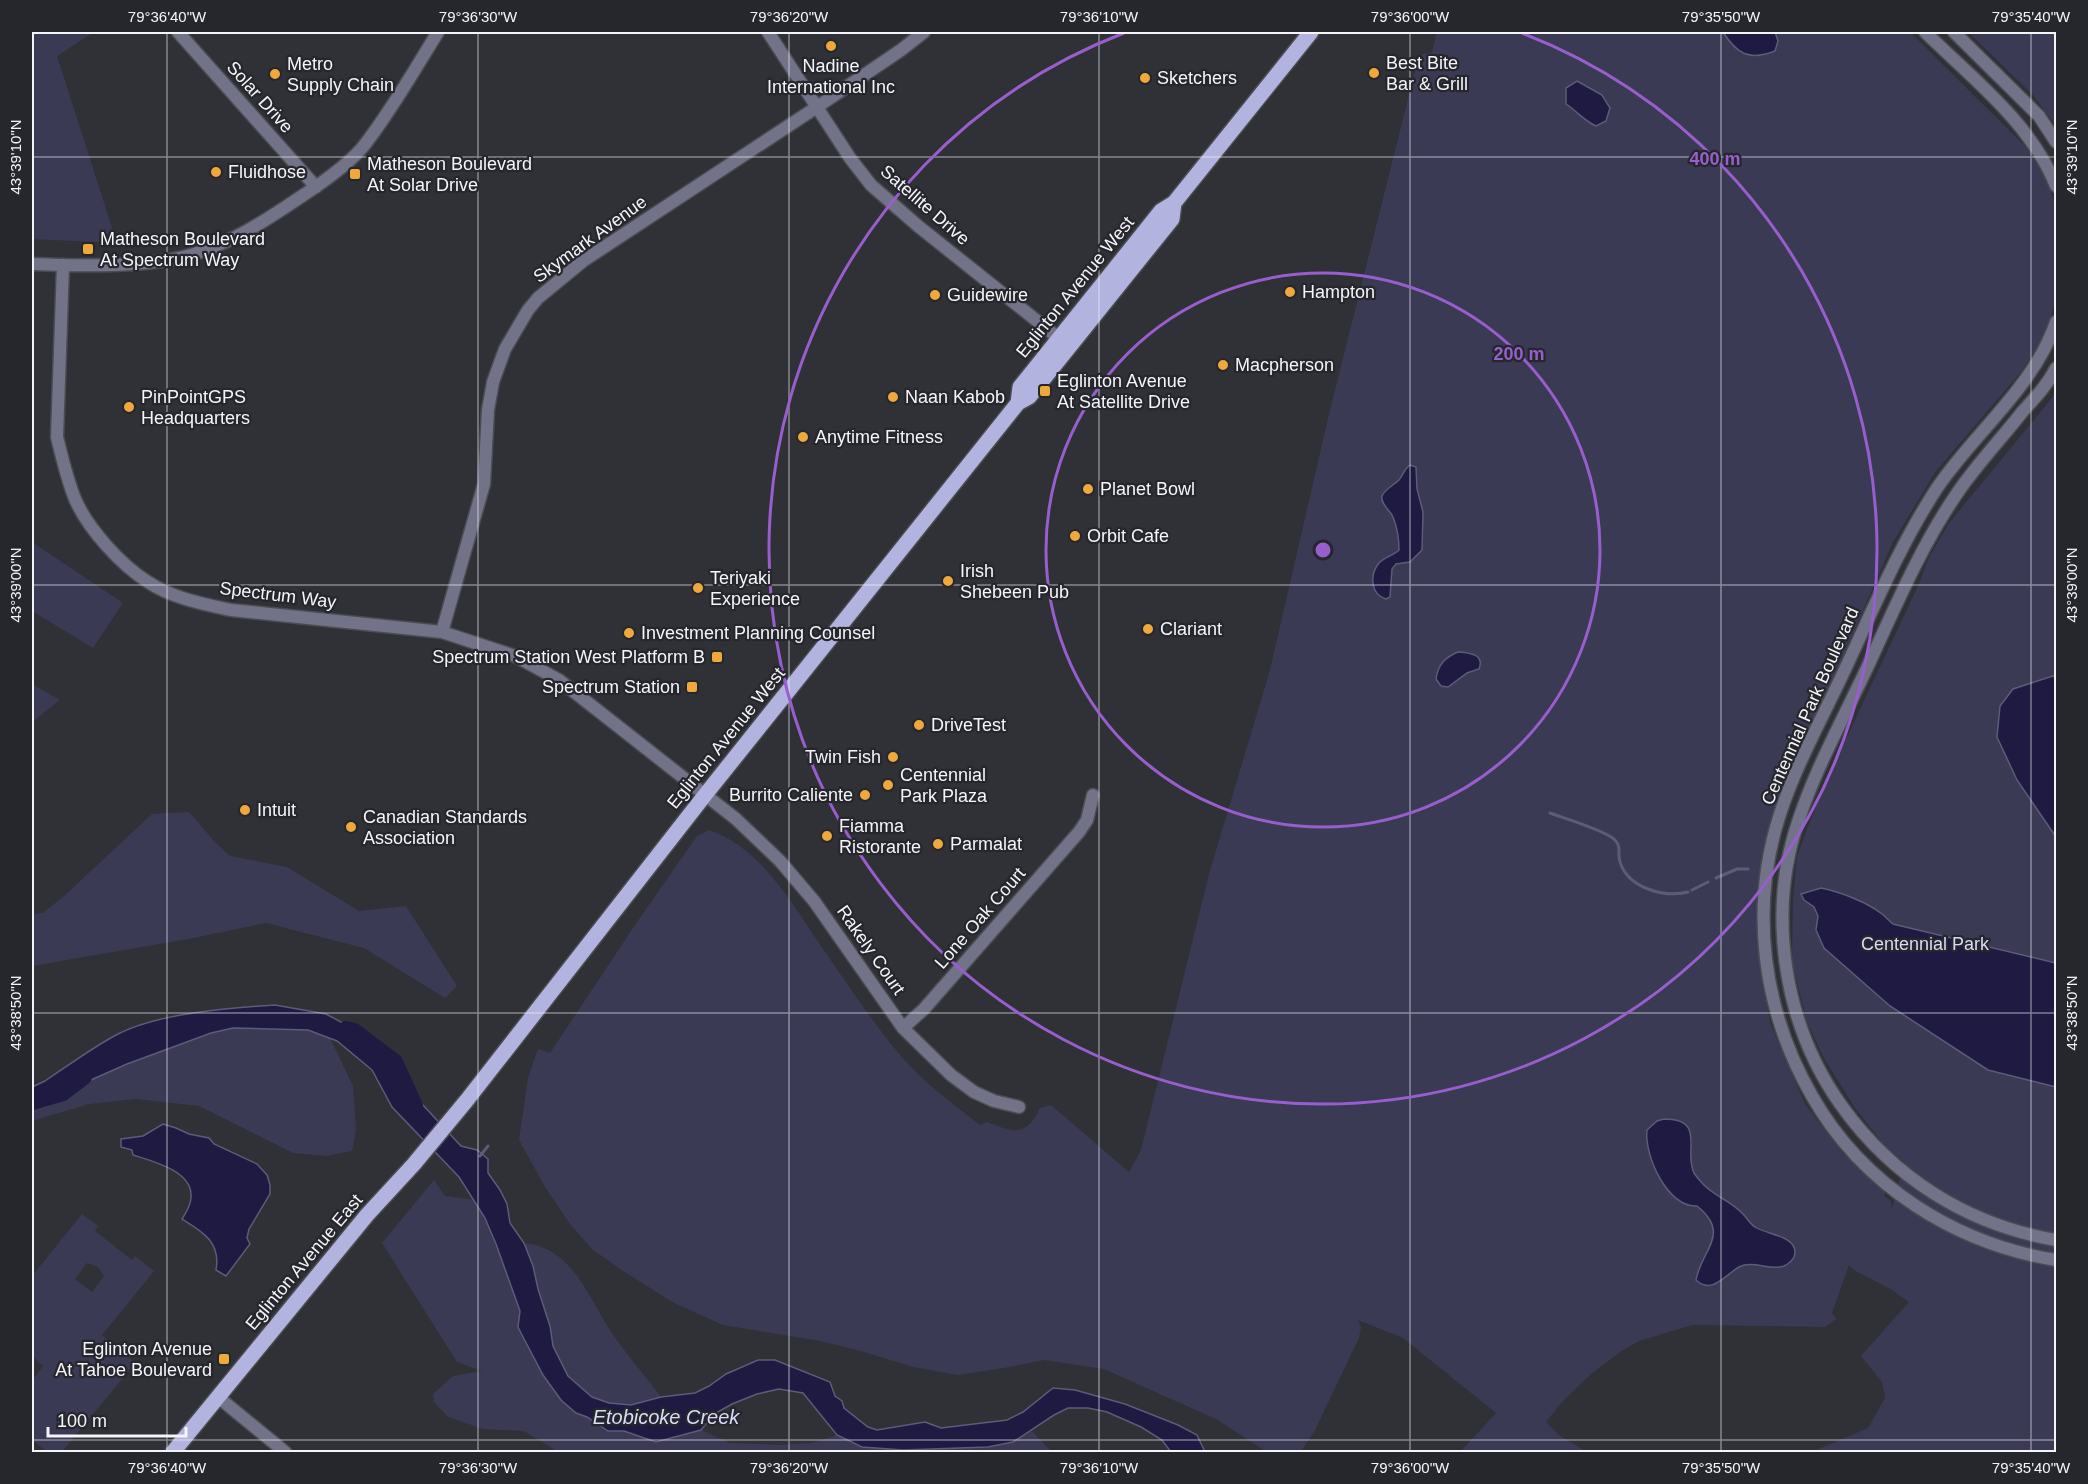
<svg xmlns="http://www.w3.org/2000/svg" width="2088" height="1484" font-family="Arial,sans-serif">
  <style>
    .green { fill: #3a3a55; fill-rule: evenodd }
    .water { fill: #1e1a42; stroke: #5e5b79; stroke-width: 1.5 }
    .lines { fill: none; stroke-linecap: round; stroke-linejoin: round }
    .stream { stroke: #5e5b79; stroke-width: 3 }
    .river { stroke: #1e1a42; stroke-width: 16 }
    .minor-casing { stroke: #4b4b52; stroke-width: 15 }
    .major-casing { stroke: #4b4b52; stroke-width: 18 }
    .minor { stroke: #727288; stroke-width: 12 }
    .major { stroke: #b2b3df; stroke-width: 15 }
    .ticks { fill: none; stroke: #f4f4f9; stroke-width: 1.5; stroke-opacity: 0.45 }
    .ring { fill: none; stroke: #995ece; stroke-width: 3 }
    .poi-dot { fill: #eea83c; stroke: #26262d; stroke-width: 2 }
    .labels { text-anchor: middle; stroke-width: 4.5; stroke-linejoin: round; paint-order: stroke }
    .poi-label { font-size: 18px; fill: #f4f4f9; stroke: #26262d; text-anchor: start }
    .street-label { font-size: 18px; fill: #f4f4f9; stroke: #26262d }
    .park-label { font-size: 18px; fill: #d8d9f7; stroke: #26262d }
    .water-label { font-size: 20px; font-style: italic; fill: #dadbf9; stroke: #26262d }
    .centre { fill: #995ece; stroke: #26262d; stroke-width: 3 }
    .ring-label { font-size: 18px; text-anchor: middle; font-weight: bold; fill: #995ece; stroke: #26262d; stroke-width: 4.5; stroke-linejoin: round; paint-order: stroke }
    .neatline { fill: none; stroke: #f4f4f9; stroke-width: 2 }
    .ticks-label { font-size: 15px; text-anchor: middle; fill: #f4f4f9 }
  </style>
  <rect width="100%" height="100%" fill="#303037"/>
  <path class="green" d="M32 32H94L57 56 117 243 32 239Z
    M1437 32H1910L2026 147 2047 180 2056 206V294L2051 318 2041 341 2021 372 1936 471 1893 542 1796 763 1767 843 1759 878 1757 920 1761 971 1770 1023 1805 1104 1842 1152 1886 1191 1884 1196 1891 1201 1892 1209 1904 1162 1888 1150 1855 1108 1825 1060 1807 1022 1792 962 1793 899 1797 856 1822 790 1918 586 1929 557 1949 523 2056 393V1452H1812L1868 1428 1885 1398 1882 1382 1861 1356 1909 1302 1892 1290 1854 1270 1849 1265 1832 1313 1836 1319 1825 1327 1692 1325 1639 1341 1620 1352 1590 1375 1562 1402 1546 1422 1559 1435 1587 1452H1460L1496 1413 1403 1338 1358 1320 1361 1327 1359 1338 1315 1430 1302 1450 1294 1452H1267L1216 1419 1104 1369 1044 1360 1004 1368 958 1375 913 1367 861 1351 820 1341 723 1325 674 1303 623 1271 592 1249 570 1224 545 1187 519 1140 528 1078 538 1049 550 1053 633 928 697 836 709 830C760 847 792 903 821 946 847 983 872 1022 901 1056 924 1083 952 1103 980 1125L987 1122C1013 1132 1026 1138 1040 1108L1051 1105 1129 1172 1141 1150 1209 874 1270 670 1329 414 1419 55 1432 52Z
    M1968 32H2056V126L2033 95Z
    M32 542 123 603 93 648 32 611Z
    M32 684 60 700 32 722Z
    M189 812 214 841 230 856 287 867 359 911 406 906 457 986 445 998 364 948 266 923 194 938 32 966V914L43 913 64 896 152 814Z
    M233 1028 308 1030 330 1038 353 1086 356 1130 352 1151 327 1156 293 1153 199 1106 136 1099 89 1104 32 1121V1106C95 1078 165 1042 233 1028Z
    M434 1180 445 1196 474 1200 485 1218 517 1299 521 1311 518 1328 543 1375 561 1400 576 1413 586 1416 608 1431H624L656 1442 701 1430 730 1443 781 1445 811 1443 837 1435 862 1447 903 1450 988 1447 1013 1442 1032 1431 1052 1452H558L524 1431 483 1429 448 1417 434 1402 433 1394 453 1376 482 1371 457 1362 382 1243Z
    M82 1214 98 1226 95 1231 132 1260 135 1256 154 1271 102 1335 135 1363 62 1452H47L32 1440V1381L43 1366 32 1356V1276ZM87 1263 98 1267 104 1276 92 1292 75 1279Z
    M524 1243C570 1247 587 1293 608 1327 624 1352 644 1374 661 1397L631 1405 609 1403 592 1397 568 1376 552 1345 550 1326 538 1289 533 1266Z"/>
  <path class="water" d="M1723 32H1775L1778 41 1775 51C1749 61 1737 54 1723 32Z
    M1577 81 1602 95 1610 108 1606 121 1596 126C1583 120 1578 112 1566 104V88Z
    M1410 465 1416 467 1417 489 1423 512 1422 550 1410 562 1396 564 1392 569 1390 597 1386 599C1371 595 1369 575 1379 563 1384 557 1393 556 1399 550 1399 540 1397 527 1393 517 1391 511 1380 504 1382 496 1385 489 1394 485 1399 480 1404 474 1404 469 1410 465Z
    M1458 652C1469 653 1485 654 1479 669L1467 673 1448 687 1441 686 1436 679C1438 664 1446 657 1458 652Z
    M2056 675V837L2017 780 1997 737 2000 706 2013 689Z
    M1821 888C1840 892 1867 902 1882 914 1886 917 1889 921 1893 924L2056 963V1087L1988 1070 1890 1006 1824 948 1816 930 1818 916 1814 907 1804 900 1801 894Z
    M275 1005 326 1014 354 1029 390 1064 409 1090 461 1146 477 1150 488 1159V1173L500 1190 507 1204 510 1223 524 1243 533 1266 538 1289 550 1326 553 1346 568 1376 592 1397 609 1403 631 1405 661 1397 695 1393 709 1386 726 1374 758 1360H775L830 1382 835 1396 842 1401 844 1408 868 1427 877 1430 925 1422 941 1428 1007 1420 1023 1412 1053 1388 1075 1390 1125 1404 1178 1425 1197 1435 1205 1452H1171L1162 1440 1141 1427 1107 1412 1088 1408H1068L1054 1415 1013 1442 988 1447 903 1450 862 1447 837 1435 803 1393 779 1389 757 1394 732 1404 714 1414 701 1430 656 1442 624 1431H608L587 1417 576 1413 561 1400 543 1375 522 1335 518 1327 520 1311 496 1244 485 1218 459 1177 392 1107 372 1070 337 1041 308 1030 233 1028 211 1033 127 1064 32 1106V1087L45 1081C69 1065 93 1047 118 1034 159 1013 230 1008 275 1005Z
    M1664 1119C1707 1119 1683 1151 1694 1173 1696 1176 1700 1181 1703 1184 1714 1196 1731 1201 1743 1214 1747 1218 1750 1224 1755 1227 1767 1235 1801 1236 1794 1257 1792 1261 1788 1264 1784 1266 1770 1271 1753 1260 1739 1267 1725 1275 1712 1295 1696 1280 1701 1250 1732 1234 1697 1206 1668 1208 1644 1156 1647 1130L1657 1121Z
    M163 1124 176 1128 189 1134 209 1138 214 1144 257 1164 267 1175 270 1185V1194L249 1229 247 1238 250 1244 226 1276 216 1270C221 1242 203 1232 182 1219 186 1212 191 1206 191 1197 193 1171 152 1161 133 1155L132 1150 121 1147V1139L143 1136Z"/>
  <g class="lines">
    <path class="stream" d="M1550 813C1563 818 1607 831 1615 840 1622 847 1617 854 1620 862 1628 888 1664 898 1688 892
      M1716 878 1737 869H1748
      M1692 890 1708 882
      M480 1156 488 1146"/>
    <path class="river" d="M346 1029 354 1031 395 1062 415 1106
      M32 1102 63 1093 84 1077"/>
    <defs>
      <path id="minor" d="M178 32 316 187
        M768 32 850 158 871 185 918 226 1066 344
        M1925 32C1973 79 2031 123 2056 186
        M1954 32 2039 116 2056 142
        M32 264C76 266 148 268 191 255 231 243 265 221 299 198 319 185 352 162 366 143 393 108 415 69 438 32
        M63 265 57 437C62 458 67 479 75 499 88 529 121 565 148 582 172 598 203 604 231 610L442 632 515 656 559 680 736 819 780 861 814 901 903 1028 951 1075 974 1092 994 1101 1019 1107
        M2056 322C2034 387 1975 432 1937 488 1901 543 1875 605 1847 665 1825 713 1796 764 1780 814 1749 909 1763 1011 1812 1096 1863 1186 1956 1244 2056 1260
        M2056 368C2048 384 2035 398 2023 411 2002 438 1978 463 1958 492 1920 547 1894 610 1866 670 1843 719 1816 768 1799 819 1766 914 1784 1025 1841 1105 1893 1178 1968 1225 2056 1240
        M442 632 484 484 488 410 493 382 505 349 528 310 538 298 583 261 817 107 901 50 924 32
        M903 1028 924 1009 1079 832 1087 820 1093 795
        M218 1397 285 1452"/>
      <path id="major" d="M1018 403 1020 387 1161 211 1174 203 1311 32
        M173 1452 367 1215 414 1164 467 1100 705 795 1018 403 1029 397 1172 219 1174 203"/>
    </defs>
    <use href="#minor" class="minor-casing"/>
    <use href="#major" class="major-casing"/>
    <use href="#minor" class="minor"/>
    <use href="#major" class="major"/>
  </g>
  <path class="ticks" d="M167 32V1452M478 32V1452M789 32V1452M1099 32V1452M1410 32V1452M1721 32V1452M2031 32V1452M32 157H2056M32 585H2056M32 1013H2056M32 1440H2056"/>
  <g class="ring">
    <circle cx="1323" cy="550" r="277"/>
    <path d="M1522 33A554 554 0 1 1 1124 33"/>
  </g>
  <g class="poi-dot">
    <circle cx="831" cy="46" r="6"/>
    <circle cx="1374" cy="73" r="6"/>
    <circle cx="275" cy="74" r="6"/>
    <circle cx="1145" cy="78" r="6"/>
    <circle cx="216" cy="172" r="6"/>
    <rect x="349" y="168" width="12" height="12" rx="3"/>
    <rect x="82" y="243" width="12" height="12" rx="3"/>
    <circle cx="1290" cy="292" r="6"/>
    <circle cx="935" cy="295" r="6"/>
    <circle cx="1223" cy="365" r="6"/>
    <rect x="1039" y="385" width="12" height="12" rx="3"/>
    <circle cx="893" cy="397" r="6"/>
    <circle cx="129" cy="407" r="6"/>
    <circle cx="803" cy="437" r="6"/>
    <circle cx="1088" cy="489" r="6"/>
    <circle cx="1075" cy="536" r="6"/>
    <circle cx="948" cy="581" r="6"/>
    <circle cx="698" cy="588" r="6"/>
    <circle cx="1148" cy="629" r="6"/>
    <circle cx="629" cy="633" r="6"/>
    <rect x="711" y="651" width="12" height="12" rx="3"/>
    <rect x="686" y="681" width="12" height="12" rx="3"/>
    <circle cx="919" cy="725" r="6"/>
    <circle cx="893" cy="757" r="6"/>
    <circle cx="888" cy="785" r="6"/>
    <circle cx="865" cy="795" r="6"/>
    <circle cx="245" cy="810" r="6"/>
    <circle cx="351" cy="827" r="6"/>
    <circle cx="827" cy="836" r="6"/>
    <circle cx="938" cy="844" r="6"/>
    <rect x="218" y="1353" width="12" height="12" rx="3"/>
  </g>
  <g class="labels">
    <g class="poi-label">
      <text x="1386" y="69">Best Bite<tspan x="1386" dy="21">Bar &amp; Grill</tspan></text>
      <text x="287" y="70">Metro<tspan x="287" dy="21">Supply Chain</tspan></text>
      <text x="831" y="72" text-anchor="middle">Nadine<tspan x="831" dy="21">International Inc</tspan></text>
      <text x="1157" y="84">Sketchers</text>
      <text x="367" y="170">Matheson Boulevard<tspan x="367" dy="21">At Solar Drive</tspan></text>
      <text x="228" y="178">Fluidhose</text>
      <text x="100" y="245">Matheson Boulevard<tspan x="100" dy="21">At Spectrum Way</tspan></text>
      <text x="1302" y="298">Hampton</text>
      <text x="947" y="301">Guidewire</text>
      <text x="1235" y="371">Macpherson</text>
      <text x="1057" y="387">Eglinton Avenue<tspan x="1057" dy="21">At Satellite Drive</tspan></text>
      <text x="141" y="403">PinPointGPS<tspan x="141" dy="21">Headquarters</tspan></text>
      <text x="905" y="403">Naan Kabob</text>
      <text x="815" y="443">Anytime Fitness</text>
      <text x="1100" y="495">Planet Bowl</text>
      <text x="1087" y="542">Orbit Cafe</text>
      <text x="960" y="577">Irish<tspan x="960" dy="21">Shebeen Pub</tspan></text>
      <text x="710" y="584">Teriyaki<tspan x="710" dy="21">Experience</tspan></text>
      <text x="1160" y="635">Clariant</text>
      <text x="641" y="639">Investment Planning Counsel</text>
      <text x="705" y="663" text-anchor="end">Spectrum Station West Platform B</text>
      <text x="680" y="693" text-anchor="end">Spectrum Station</text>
      <text x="931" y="731">DriveTest</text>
      <text x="881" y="763" text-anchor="end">Twin Fish</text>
      <text x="900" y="781">Centennial<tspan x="900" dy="21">Park Plaza</tspan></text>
      <text x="853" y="801" text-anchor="end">Burrito Caliente</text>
      <text x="257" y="816">Intuit</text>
      <text x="363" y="823">Canadian Standards<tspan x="363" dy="21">Association</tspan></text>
      <text x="839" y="832">Fiamma<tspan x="839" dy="21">Ristorante</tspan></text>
      <text x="950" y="850">Parmalat</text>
      <text x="212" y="1355" text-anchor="end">Eglinton Avenue<tspan x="212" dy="21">At Tahoe Boulevard</tspan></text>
    </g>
    <g class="street-label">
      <text transform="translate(260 97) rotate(48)" y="6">Solar Drive</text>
      <text transform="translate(925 205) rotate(41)" y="6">Satellite Drive</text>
      <text transform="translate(590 239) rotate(-36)" y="6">Skymark Avenue</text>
      <text transform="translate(1075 287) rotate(-51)" y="6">Eglinton Avenue West</text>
      <text transform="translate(278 595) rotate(7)" y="6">Spectrum Way</text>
      <text transform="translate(1810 706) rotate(-66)" y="6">Centennial Park Boulevard</text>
      <text transform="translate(726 738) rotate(-51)" y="6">Eglinton Avenue West</text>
      <text transform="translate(980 918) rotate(-49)" y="6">Lone Oak Court</text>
      <text transform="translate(871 950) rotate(55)" y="6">Rakely Court</text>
      <text transform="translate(304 1262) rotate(-50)" y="6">Eglinton Avenue East</text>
    </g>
    <g class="park-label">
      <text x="1925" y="950">Centennial Park</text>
    </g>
    <g class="water-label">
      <text x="666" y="1424">Etobicoke Creek</text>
    </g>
  </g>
  <circle cx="1323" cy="550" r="9" class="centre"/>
  <g class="ring-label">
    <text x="1715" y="165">400 m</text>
    <text x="1519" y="360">200 m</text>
  </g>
  <rect width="2088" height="1484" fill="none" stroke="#26262d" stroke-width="66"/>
  <path d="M48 1427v9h138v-9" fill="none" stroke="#f4f4f9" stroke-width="3"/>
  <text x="57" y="1427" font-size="18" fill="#f4f4f9" stroke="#26262d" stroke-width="4.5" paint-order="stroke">100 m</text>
  <rect x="33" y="33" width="2022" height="1418" class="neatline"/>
  <g class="ticks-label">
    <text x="167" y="22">79°36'40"W</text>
    <text x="478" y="22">79°36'30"W</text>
    <text x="789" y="22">79°36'20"W</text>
    <text x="1099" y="22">79°36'10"W</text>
    <text x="1410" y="22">79°36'00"W</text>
    <text x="1721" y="22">79°35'50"W</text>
    <text x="2031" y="22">79°35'40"W</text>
    <text transform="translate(16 157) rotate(-90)" y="5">43°39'10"N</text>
    <text transform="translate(2072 157) rotate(-90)" y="5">43°39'10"N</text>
    <text transform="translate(16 585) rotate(-90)" y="5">43°39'00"N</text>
    <text transform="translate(2072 585) rotate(-90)" y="5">43°39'00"N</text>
    <text transform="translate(16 1013) rotate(-90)" y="5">43°38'50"N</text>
    <text transform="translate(2072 1013) rotate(-90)" y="5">43°38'50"N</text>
    <text x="167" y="1473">79°36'40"W</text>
    <text x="478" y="1473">79°36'30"W</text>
    <text x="789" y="1473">79°36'20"W</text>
    <text x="1099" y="1473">79°36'10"W</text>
    <text x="1410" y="1473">79°36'00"W</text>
    <text x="1721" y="1473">79°35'50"W</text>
    <text x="2031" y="1473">79°35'40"W</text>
  </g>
</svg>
